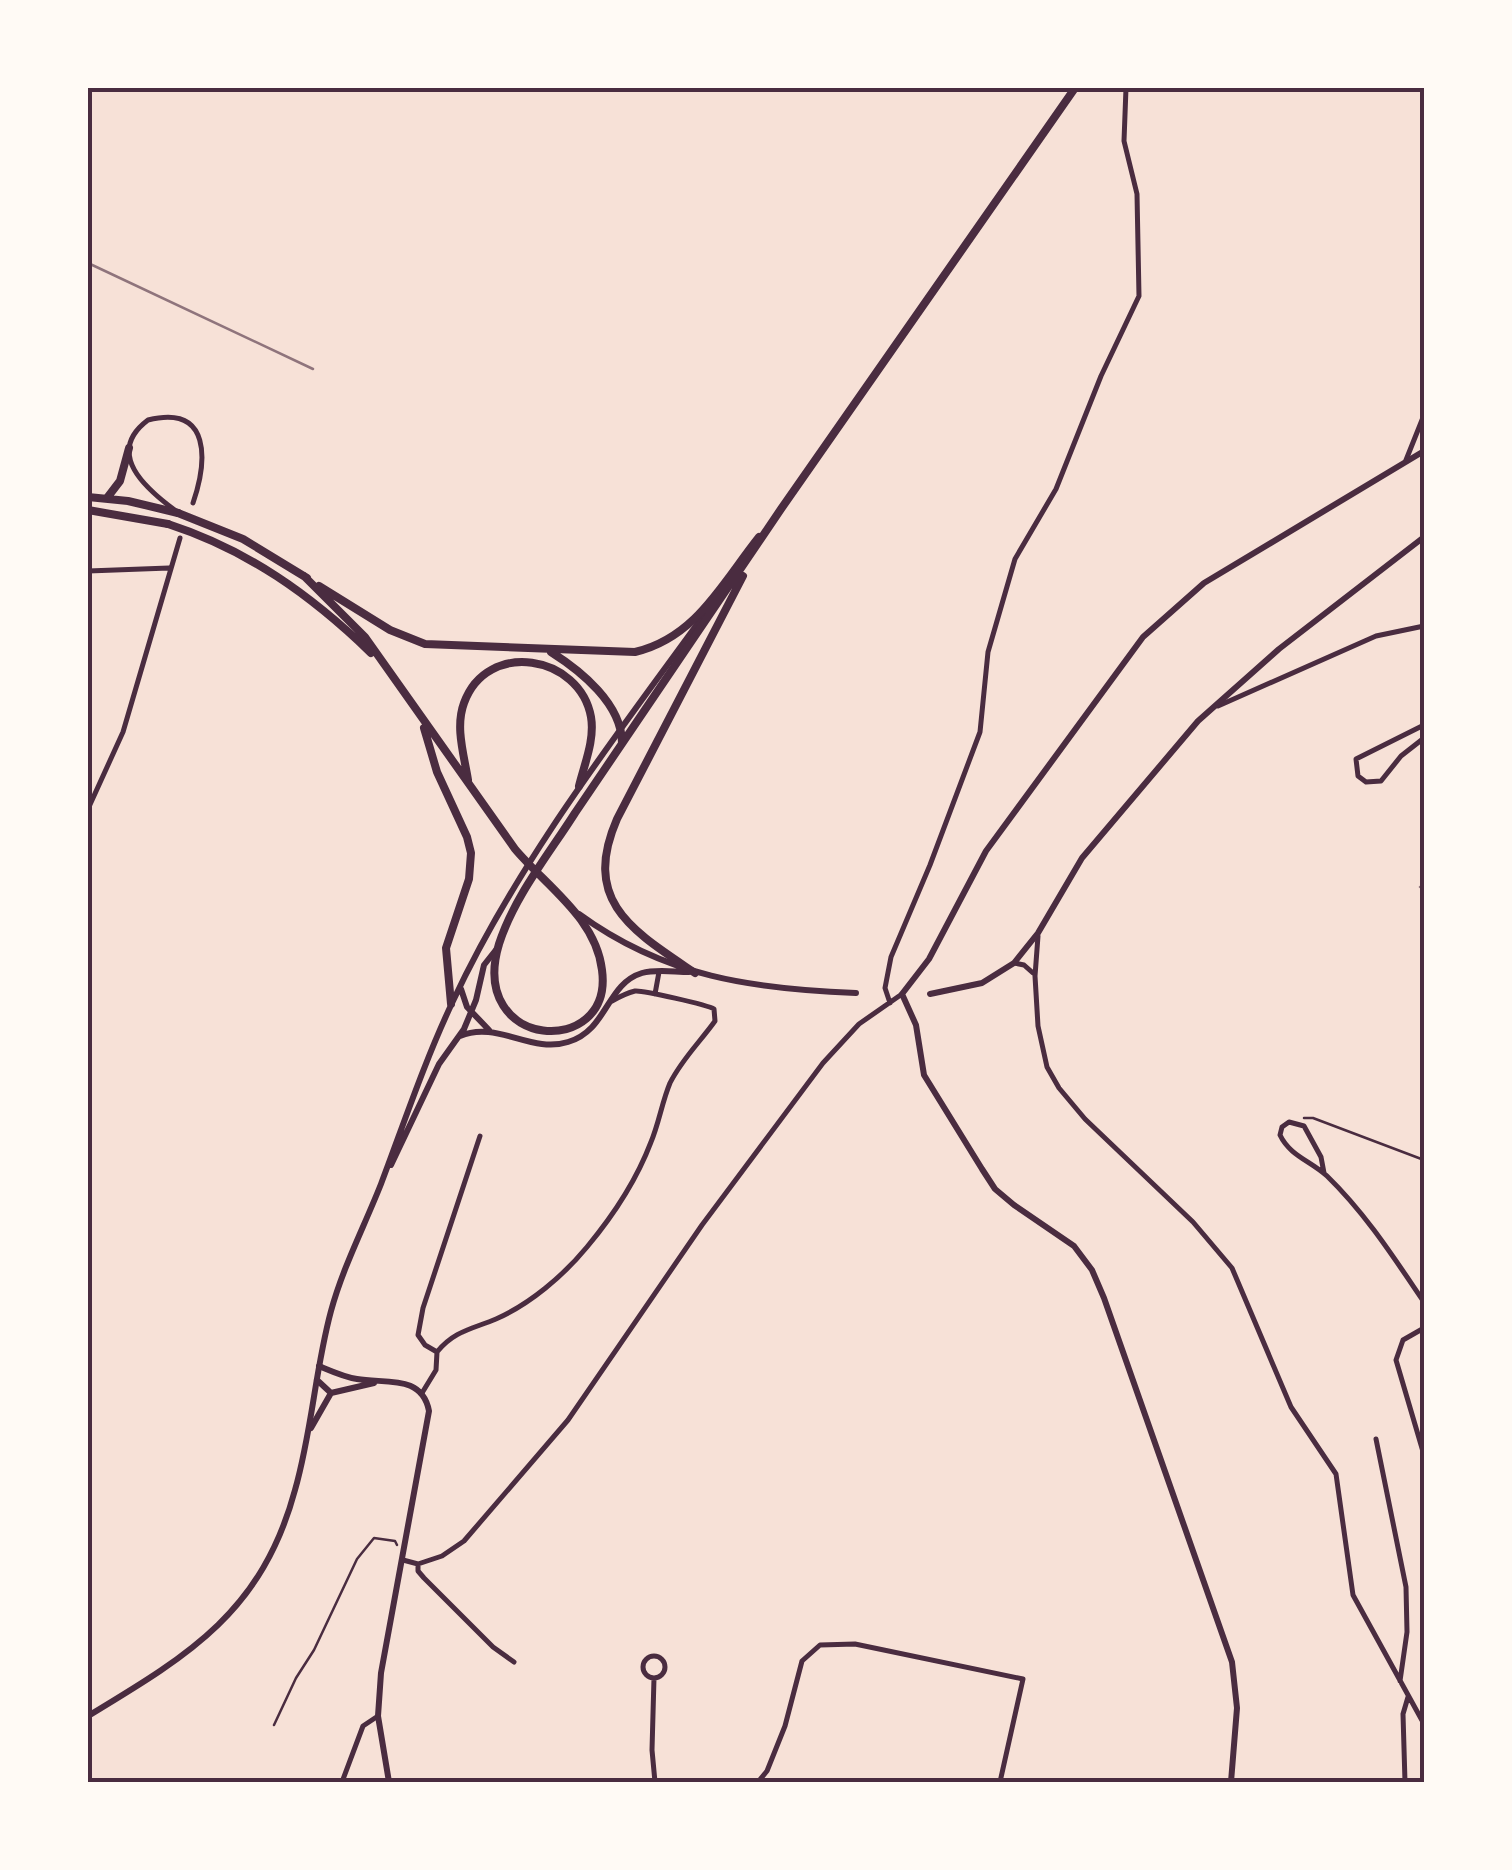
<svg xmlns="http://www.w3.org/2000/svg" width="1512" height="1870" font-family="'Public Sans',sans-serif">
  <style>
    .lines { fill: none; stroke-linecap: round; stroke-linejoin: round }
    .path { stroke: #4a2c40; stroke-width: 2.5 }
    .minor { stroke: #4a2c40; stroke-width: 5 }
    .tertiary { stroke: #4a2c40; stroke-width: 6 }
    .secondary { stroke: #4a2c40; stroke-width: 6 }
    .primary { stroke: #4a2c40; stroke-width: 8 }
    .trunk { stroke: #4a2c40; stroke-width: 8 }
    .rail { stroke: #8f747c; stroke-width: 2.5 }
    .neatline { fill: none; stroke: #4a2c40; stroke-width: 4 }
  </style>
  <rect width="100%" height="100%" fill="#f7e1d7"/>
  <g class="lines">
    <path class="path" d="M1304 1118H1313L1424 1160
      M274 1725 296 1678 314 1650 357 1559 374 1538 395 1541 397 1545"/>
    <path class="minor" d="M1406 460 1424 415
      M176 511C146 489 104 453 148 420 212 404 207 462 193 503
      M88 571 169 568
      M1218 706 1376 636 1424 626
      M1424 725 1356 759 1358 776 1366 782 1381 781 1401 756 1424 738
      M88 809 123 732 180 538
      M1038 936 1035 976 1038 1026 1047 1067 1059 1088 1085 1119 1193 1222 1232 1268 1291 1407 1336 1474 1353 1595 1424 1724
      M1014 963 1024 965 1033 973
      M655 994 659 972
      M890 1003 885 988 891 957 930 865 980 732 988 652 1015 559 1056 489 1101 376 1139 296 1137 194 1124 141 1126 88
      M1324 1173 1321 1157 1304 1126 1289 1122 1282 1127 1280 1135C1290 1156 1311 1161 1327 1176 1366 1214 1394 1258 1424 1302
      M1424 1328 1403 1340 1396 1360 1424 1455
      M437 1352 425 1345 418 1335 423 1308 480 1136
      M422 1393 436 1370 437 1352C454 1331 472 1329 496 1319 530 1304 563 1276 587 1247 612 1217 637 1179 651 1142 659 1123 662 1102 670 1083 682 1059 700 1042 715 1021L714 1009C708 1005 642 990 635 991 627 993 619 997 612 1001
      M1376 1439 1406 1587 1407 1632 1400 1681
      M403 1560 418 1564 442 1556 464 1541 568 1420 702 1225 823 1063 859 1024 902 994
      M418 1564V1571L424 1578 493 1647 514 1662
      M643 1667a11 11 0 1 1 22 0a11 11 0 1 1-22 0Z
      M654 1678 652 1750 655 1782
      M342 1782 363 1726 378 1716
      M758 1782 767 1771 785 1726 802 1661 820 1645 855 1644 1023 1679 1000 1782
      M1405 1782 1403 1714 1408 1697"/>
    <path class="tertiary" d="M319 1366C331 1371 344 1377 357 1379 385 1384 422 1374 429 1411L381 1673 378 1716 389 1782
      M317 1380 331 1393 374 1383
      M311 1428 331 1393
      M1231 1782 1237 1708 1232 1662 1104 1298 1092 1270 1074 1246 1014 1205 995 1189 982 1169 924 1075 916 1025 902 994 929 959 986 851 1143 637 1204 583 1424 451"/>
    <path class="secondary" d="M579 914C665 977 753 989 856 993
      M461 989 467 1007 489 1030
      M930 994 982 983 1014 963 1038 933 1082 858 1198 721 1279 649 1424 537
      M460 1036C497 1020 531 1054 568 1042 608 1030 606 984 642 973 656 969 674 972 689 972
      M391 1165 439 1064 464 1029 476 1000 484 965 499 946
      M88 1716C189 1655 262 1612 295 1490 312 1431 315 1370 331 1311 343 1267 364 1227 381 1184 404 1123 425 1060 453 1001 520 858 617 735 709 608"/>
    <path class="primary" d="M178 513 243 539 307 578
      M168 524C248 550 311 595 371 653
      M304 576 365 637 515 849C546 886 596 918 602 970 614 1059 467 1051 499 944 514 897 549 854 575 813L781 509 1075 88
      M319 586 390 630 425 644 635 652C696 638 723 582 759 537
      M551 652C581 671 622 704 622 743
      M424 728 437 772 467 837 471 853 469 879 446 948 451 1004
      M468 780C464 755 455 727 464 703 487 639 580 655 591 717 595 740 584 765 579 786
      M695 973C633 931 581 902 617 819L743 576"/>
    <path class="trunk" d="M88 497 128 501 178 513
      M107 498 120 481 129 448
      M88 510 168 524"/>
    <path class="rail" d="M88 263 313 369
      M1420 887 1424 889"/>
  </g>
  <rect width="1512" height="1870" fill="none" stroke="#fffaf5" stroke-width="180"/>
  <rect x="90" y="90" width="1332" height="1690" class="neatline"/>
</svg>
